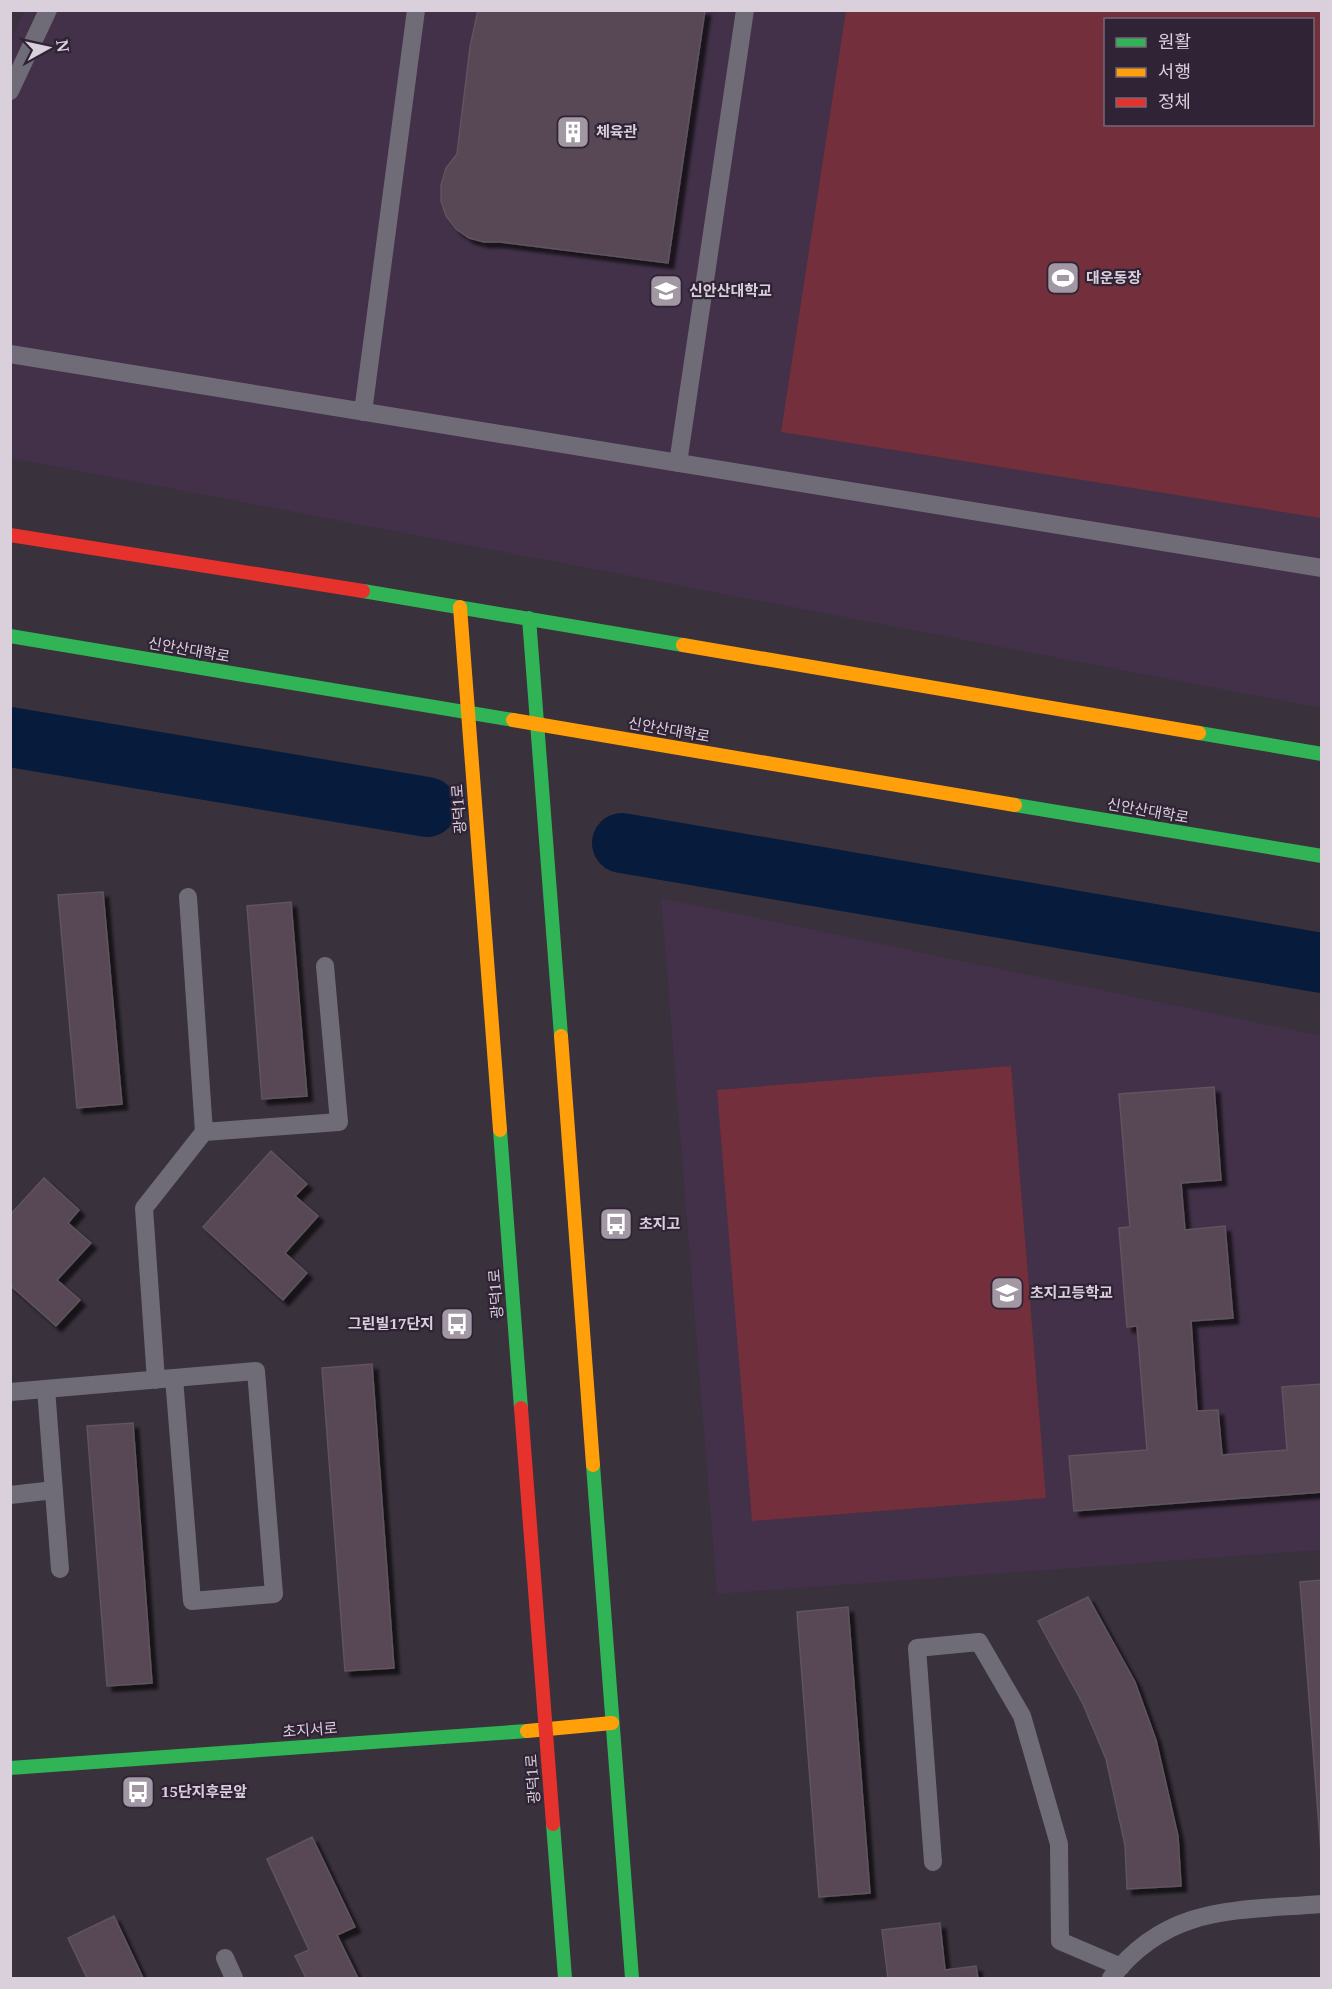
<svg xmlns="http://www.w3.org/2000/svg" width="1332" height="1989" font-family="'Noto Serif','Noto Sans KR',serif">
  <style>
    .built { fill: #423148; fill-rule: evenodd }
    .green { fill: #732f3b; fill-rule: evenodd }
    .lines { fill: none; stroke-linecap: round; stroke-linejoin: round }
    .river { stroke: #071b3c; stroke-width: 60 }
    .building { fill: #594655; stroke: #5e555e; stroke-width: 1.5; filter: url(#shadow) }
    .lane { stroke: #6f6c78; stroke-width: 18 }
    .fast { stroke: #30b455; stroke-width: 14 }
    .slow { stroke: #ff9f0a; stroke-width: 14 }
    .jam { stroke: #e5322d; stroke-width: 14 }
    .labels { text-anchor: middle; stroke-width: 4.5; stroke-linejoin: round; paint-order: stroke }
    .poi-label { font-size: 15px; font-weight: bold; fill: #d9d0dc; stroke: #302335; text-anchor: start }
    .street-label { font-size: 15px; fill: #d9d0dc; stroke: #302335 }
  </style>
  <defs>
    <filter id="shadow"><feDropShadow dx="5.5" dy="5.5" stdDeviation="1.5" flood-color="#0009"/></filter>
  </defs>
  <rect width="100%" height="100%" fill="#39313c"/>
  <path class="built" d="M25 10 1321 11V708L11 458 10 40ZM1106 20H1312V124H1106Z
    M661 898 1321 1036V1550L717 1594Z"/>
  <path class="green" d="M846 11H1321V518L781 432ZM1106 20H1312V124H1106Z
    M1011 1066 1046 1498 752 1521 717 1090Z"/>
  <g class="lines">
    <path class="river" d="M10 737 427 807
      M622 843 1322 963"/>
  </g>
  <path class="building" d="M478 10H705L668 263 500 242H484L469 238 456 229 446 216 441 201V185L446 168 457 154 470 47Z
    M103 892 122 1104 77 1108 58 895Z
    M291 902 307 1096 262 1099 247 906Z
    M1214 1087 1221 1180 1181 1183 1185 1230 1225 1226 1233 1318 1191 1321 1197 1411 1218 1410 1222 1455 1287 1450 1282 1387 1322 1384V1492L1074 1511 1069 1456 1147 1450 1137 1326 1127 1327 1119 1228 1130 1227 1119 1094Z
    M271 1151 307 1184 295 1196 318 1216 285 1253 307 1273 283 1300 203 1227Z
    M44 1178 79 1210 68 1223 91 1243 57 1280 80 1300 56 1326 10 1285V1215Z
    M372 1364 394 1668 345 1671 322 1368Z
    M133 1423 152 1683 107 1686 87 1426Z
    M1322 1580V1865L1300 1582Z
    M1088 1597 1135 1682 1156 1740 1178 1836 1181 1886 1127 1889 1125 1845 1106 1759 1083 1704 1038 1621Z
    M848 1607 870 1893 819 1897 797 1612Z
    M312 1837 355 1927 337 1935 358 1978H306L295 1956 309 1950 267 1859Z
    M114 1916 143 1978H87L68 1938Z
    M940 1923 945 1970 976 1966 978 1978H888L882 1930Z"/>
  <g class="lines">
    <path class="lane" d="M10 91 48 10
      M10 354 1322 568
      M363 412 416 10
      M678 463 745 10
      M204 1132 339 1122 325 966
      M156 1380 144 1208 204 1132 188 897
      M46 1389 60 1569
      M10 1392 256 1371 274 1594 192 1601 174 1378
      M10 1495 54 1490
      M933 1862 917 1648 979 1642 1022 1716 1059 1844 1060 1941 1121 1967
      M225 1958 234 1978
      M1111 1978C1168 1904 1237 1911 1322 1904"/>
    <path class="fast" d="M363 591 683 645
      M529 618 561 1036
      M10 636 513 720
      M1199 733 1322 754
      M1015 805 1322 856
      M500 1130 521 1408
      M593 1465 632 1978
      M10 1768 527 1731
      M553 1824 565 1978"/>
    <path class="slow" d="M460 607 500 1130
      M683 645 1199 733
      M513 720 1015 805
      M561 1036 593 1465
      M527 1731 612 1723"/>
    <path class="jam" d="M10 535 363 591
      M521 1408 553 1824"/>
  </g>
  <defs>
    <symbol id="building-square" viewBox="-11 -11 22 22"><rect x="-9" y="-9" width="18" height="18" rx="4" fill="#a198a4" stroke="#302335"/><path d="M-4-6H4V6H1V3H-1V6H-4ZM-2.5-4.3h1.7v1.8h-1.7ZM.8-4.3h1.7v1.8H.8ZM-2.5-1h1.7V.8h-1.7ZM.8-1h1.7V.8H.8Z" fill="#fff"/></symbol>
    <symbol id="stadium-square" viewBox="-11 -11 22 22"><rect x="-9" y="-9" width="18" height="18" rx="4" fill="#a198a4" stroke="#302335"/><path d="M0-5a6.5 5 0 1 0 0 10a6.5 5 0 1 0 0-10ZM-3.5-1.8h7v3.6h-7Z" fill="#fff"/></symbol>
    <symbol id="school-square" viewBox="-11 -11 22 22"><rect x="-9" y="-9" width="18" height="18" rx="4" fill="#a198a4" stroke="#302335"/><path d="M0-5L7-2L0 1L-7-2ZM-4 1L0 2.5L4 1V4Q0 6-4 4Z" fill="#fff"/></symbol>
    <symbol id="bus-square" viewBox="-11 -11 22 22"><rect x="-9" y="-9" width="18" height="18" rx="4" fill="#a198a4" stroke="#302335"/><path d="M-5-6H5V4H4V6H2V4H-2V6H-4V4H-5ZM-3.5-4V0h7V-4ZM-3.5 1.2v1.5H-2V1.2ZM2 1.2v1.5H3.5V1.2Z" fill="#fff"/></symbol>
  </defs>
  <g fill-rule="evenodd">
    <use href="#building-square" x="554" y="113" width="38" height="38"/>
    <use href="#stadium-square" x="1044" y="259" width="38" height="38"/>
    <use href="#school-square" x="647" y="272" width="38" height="38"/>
    <use href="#bus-square" x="597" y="1205" width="38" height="38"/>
    <use href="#school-square" x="988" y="1274" width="38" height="38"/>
    <use href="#bus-square" x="438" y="1305" width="38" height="38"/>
    <use href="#bus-square" x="119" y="1773" width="38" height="38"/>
  </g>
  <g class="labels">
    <g class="poi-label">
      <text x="596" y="137">체육관</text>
      <text x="1086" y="283">대운동장</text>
      <text x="689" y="296">신안산대학교</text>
      <text x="639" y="1229">초지고</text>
      <text x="1030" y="1298">초지고등학교</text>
      <text x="434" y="1329" text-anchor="end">그린빌17단지</text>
      <text x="161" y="1797">15단지후문앞</text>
    </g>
    <g class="street-label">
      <text transform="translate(189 650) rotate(10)" y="5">신안산대학로</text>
      <text transform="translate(669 730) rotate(10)" y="5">신안산대학로</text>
      <text transform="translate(459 809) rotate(-94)" y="5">광덕1로</text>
      <text transform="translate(1148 811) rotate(10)" y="5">신안산대학로</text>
      <text transform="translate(496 1294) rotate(-94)" y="5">광덕1로</text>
      <text transform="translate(310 1730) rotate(-4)" y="5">초지서로</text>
      <text transform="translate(533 1779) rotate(-94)" y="5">광덕1로</text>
    </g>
  </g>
  <rect width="1332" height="1989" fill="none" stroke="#d9d0dc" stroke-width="24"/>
  <rect x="1104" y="18" width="210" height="108" fill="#302335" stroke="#746878" stroke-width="1.5"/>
  <rect x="1116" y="38" width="30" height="9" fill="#30b455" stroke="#746878" stroke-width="1.5"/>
  <text x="1158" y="48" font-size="18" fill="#d9d0dc">원활</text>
  <rect x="1116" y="68" width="30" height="9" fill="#ff9f0a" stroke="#746878" stroke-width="1.5"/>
  <text x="1158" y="78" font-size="18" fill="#d9d0dc">서행</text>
  <rect x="1116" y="98" width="30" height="9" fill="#e5322d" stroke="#746878" stroke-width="1.5"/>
  <text x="1158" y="108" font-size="18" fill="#d9d0dc">정체</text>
  <g transform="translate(48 48) rotate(82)" stroke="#302335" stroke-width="4.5" paint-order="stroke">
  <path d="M0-4.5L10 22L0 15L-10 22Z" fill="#d9d0dc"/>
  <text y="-9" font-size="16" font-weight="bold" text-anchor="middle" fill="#d9d0dc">N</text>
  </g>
</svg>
